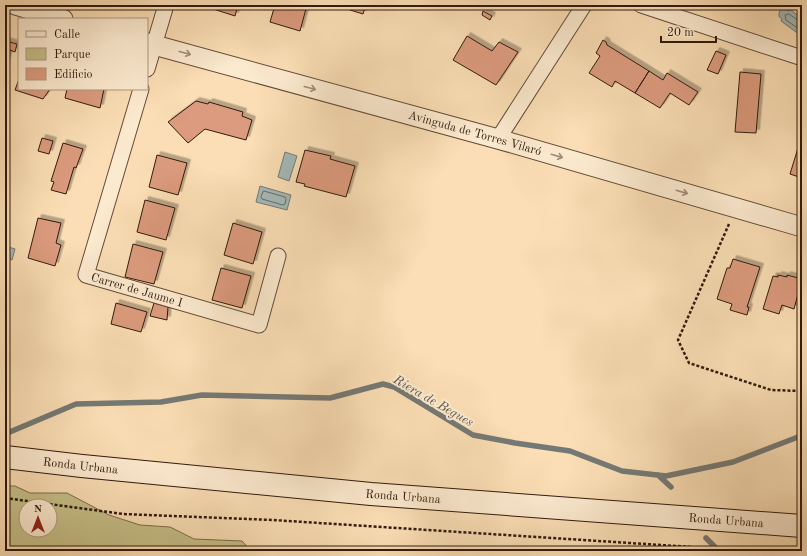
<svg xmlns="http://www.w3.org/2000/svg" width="807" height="556" font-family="'Old Standard TT',serif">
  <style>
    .green { fill: #c6bf88; stroke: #7c6c4b; fill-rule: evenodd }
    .water { fill: #a3b9b9; stroke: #757975 }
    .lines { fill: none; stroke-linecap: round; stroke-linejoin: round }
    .shore { stroke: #6a6a64; stroke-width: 1 }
    .stream { stroke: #757975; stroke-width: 5.5 }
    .building { fill: #dc9b7e; stroke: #311a0e; filter: url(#shadow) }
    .minor-casing { stroke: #644b38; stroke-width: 17 }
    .tertiary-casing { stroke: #644b38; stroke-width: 21 }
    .secondary-casing { stroke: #311a0e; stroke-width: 24 }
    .path { stroke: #311a0e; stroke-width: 2.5; stroke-dasharray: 3 2; stroke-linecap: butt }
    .minor { stroke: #fceacf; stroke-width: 15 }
    .tertiary { stroke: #fceacf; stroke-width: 19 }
    .secondary { stroke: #fceacf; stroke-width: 22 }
    .oneway { stroke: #a18c78 }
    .labels { text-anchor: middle; stroke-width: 4; stroke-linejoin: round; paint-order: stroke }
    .street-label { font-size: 12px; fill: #311a0e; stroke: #fceacf }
    .water-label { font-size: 13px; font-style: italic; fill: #59524a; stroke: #fceacf }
  </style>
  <defs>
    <filter id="shadow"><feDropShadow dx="3.5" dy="-3.5" stdDeviation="0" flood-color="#0004"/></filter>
  </defs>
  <rect width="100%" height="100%" fill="#fbdeb5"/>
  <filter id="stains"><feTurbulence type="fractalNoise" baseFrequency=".005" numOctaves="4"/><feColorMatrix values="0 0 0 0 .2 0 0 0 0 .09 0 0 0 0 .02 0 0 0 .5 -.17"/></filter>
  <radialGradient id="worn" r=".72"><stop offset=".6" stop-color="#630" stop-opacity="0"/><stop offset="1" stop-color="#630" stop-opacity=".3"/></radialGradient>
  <path class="green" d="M5 486H15L30 493H67L109 515 140 525 170 527 194 539 242 541 251 551H5ZM26 506H50V530H26Z"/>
  <path class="water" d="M781 9H785L789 11 790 9 802 19V33L800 35 781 21 782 19C778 17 778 13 781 9Z
    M285 152 297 156 289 181 278 177Z
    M260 186 291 195 287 210 256 202Z
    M5 246 15 249 12 260 5 258Z"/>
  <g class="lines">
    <path class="shore" d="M802 22 799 21 789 14 785 15 786 20 802 31
      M264 191 285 197 286 199 285 204 283 205 262 199 261 197Z"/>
    <path class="stream" d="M5 434 76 404 161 402 202 395 330 398 383 384 394 387 473 435 515 443 570 451 622 471 666 476 733 462 798 437H802
      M658 475 671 487
      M706 538 719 551"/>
  </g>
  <path class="building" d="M204 5H238L235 16 204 6Z
    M273 5H307L300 31 270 22 275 5Z
    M334 5H366L363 14Z
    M483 11 492 16 490 20 482 15Z
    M467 36 492 51 499 42 518 52 496 85 453 60Z
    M603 40 606 42 607 45 649 71 635 93 615 81 612 87 589 73 600 56 596 53Z
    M5 41 17 44 15 52 10 50 5 67Z
    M716 51 726 55 718 74 707 70Z
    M649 71 663 80 667 73 698 92 689 105 670 93 660 108 635 93Z
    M740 72 761 74 756 133 735 132Z
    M19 79V89H50L43 99 15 90Z
    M67 89H104L100 108 65 98Z
    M196 101 208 104 209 102 243 112 242 116 252 120 246 140 205 129 188 143 168 122Z
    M42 138 53 141 49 154 38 151Z
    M63 143 83 149 76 168 74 167 66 194 51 190 54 182 51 181Z
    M798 148 802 149V178L790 174Z
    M305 150 331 156 330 159 355 166 346 197 304 186 305 184 296 182Z
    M157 155 187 163 178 195 149 187Z
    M145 200 175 208 166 240 137 232Z
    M38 218 61 223 56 243 61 245 55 266 28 258Z
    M233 223 262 232 253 264 224 255Z
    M133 244 163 252 154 284 125 277Z
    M733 259 760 267 747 307H749L747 315 730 310 732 304 717 299 727 268H730Z
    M221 268 251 276 242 308 212 300Z
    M778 275 787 277V275L802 279 794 309 782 305 779 314 763 309 773 276 778 277Z
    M116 303 147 312 141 332 111 324Z
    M154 303 168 307 167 320 150 316Z"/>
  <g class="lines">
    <defs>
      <g id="minor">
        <path d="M641 5 802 58"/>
        <path d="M147 69 166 5"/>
        <path id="s1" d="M141 89 86 275 259 325 278 256"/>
        <path d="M498 139 584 5"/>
      </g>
      <g id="tertiary">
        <path d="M15 5 63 19"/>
        <path id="s2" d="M147 43 498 139 802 227"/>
      </g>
      <g id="secondary">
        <path id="s3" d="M5 457 82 466 371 494 802 526"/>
      </g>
    </defs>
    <use href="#minor" class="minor-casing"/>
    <use href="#tertiary" class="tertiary-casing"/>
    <use href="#secondary" class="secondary-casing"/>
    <path class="path" d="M729 224 678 340 689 363 771 390 802 391
      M5 498 123 514 273 520 692 547 704 551"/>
    <use href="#minor" class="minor"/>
    <use href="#tertiary" class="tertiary"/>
    <use href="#secondary" class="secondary"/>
  </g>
  <defs><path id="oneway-shaft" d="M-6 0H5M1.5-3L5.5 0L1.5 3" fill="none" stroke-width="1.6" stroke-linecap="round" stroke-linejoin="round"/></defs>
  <g class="oneway">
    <use href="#oneway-shaft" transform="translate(185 53) rotate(15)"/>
    <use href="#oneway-shaft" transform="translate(310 88) rotate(15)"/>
    <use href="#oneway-shaft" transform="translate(557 156) rotate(16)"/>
    <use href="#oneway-shaft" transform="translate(682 192) rotate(16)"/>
  </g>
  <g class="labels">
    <g class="street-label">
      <text dy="4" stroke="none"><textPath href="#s2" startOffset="340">Avinguda de Torres Vilaró</textPath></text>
      <text dy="4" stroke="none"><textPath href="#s1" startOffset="247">Carrer de Jaume I</textPath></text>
      <text dy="4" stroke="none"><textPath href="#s3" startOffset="76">Ronda Urbana</textPath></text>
      <text dy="4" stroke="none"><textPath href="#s3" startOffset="400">Ronda Urbana</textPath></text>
      <text dy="4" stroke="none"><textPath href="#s3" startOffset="724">Ronda Urbana</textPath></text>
    </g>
    <g class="water-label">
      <text transform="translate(434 400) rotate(30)" y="5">Riera de Begues</text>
    </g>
  </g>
  <rect width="807" height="556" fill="none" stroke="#fbdeb5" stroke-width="20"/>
  <rect x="6" y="6" width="795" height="544" fill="none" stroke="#311a0e" stroke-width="2"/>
  <rect x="10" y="10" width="787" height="536" fill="none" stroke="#311a0e"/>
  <rect x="18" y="18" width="130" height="72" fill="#fceacf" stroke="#ab9782"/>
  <rect x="26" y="31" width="20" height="6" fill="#fceacf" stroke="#ab9782"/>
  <text x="54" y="38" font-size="12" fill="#311a0e">Calle</text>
  <rect x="26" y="48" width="20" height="12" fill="#c6bf88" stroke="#ab9782"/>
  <text x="54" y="58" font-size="12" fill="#311a0e">Parque</text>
  <rect x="26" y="68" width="20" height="12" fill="#dc9b7e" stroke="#ab9782"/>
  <text x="54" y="78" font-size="12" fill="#311a0e">Edificio</text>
  <g transform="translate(38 518)"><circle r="19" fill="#fceacf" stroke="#ab9782"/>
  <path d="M0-3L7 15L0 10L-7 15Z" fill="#8f2418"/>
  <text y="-6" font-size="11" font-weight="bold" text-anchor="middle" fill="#311a0e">N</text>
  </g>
  <path d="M661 36v6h55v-6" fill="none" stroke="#311a0e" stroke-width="2"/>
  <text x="667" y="36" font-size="12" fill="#311a0e" stroke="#fceacf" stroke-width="3" paint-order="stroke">20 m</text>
  <rect width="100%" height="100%" filter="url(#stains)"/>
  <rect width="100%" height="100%" fill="url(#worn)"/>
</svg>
